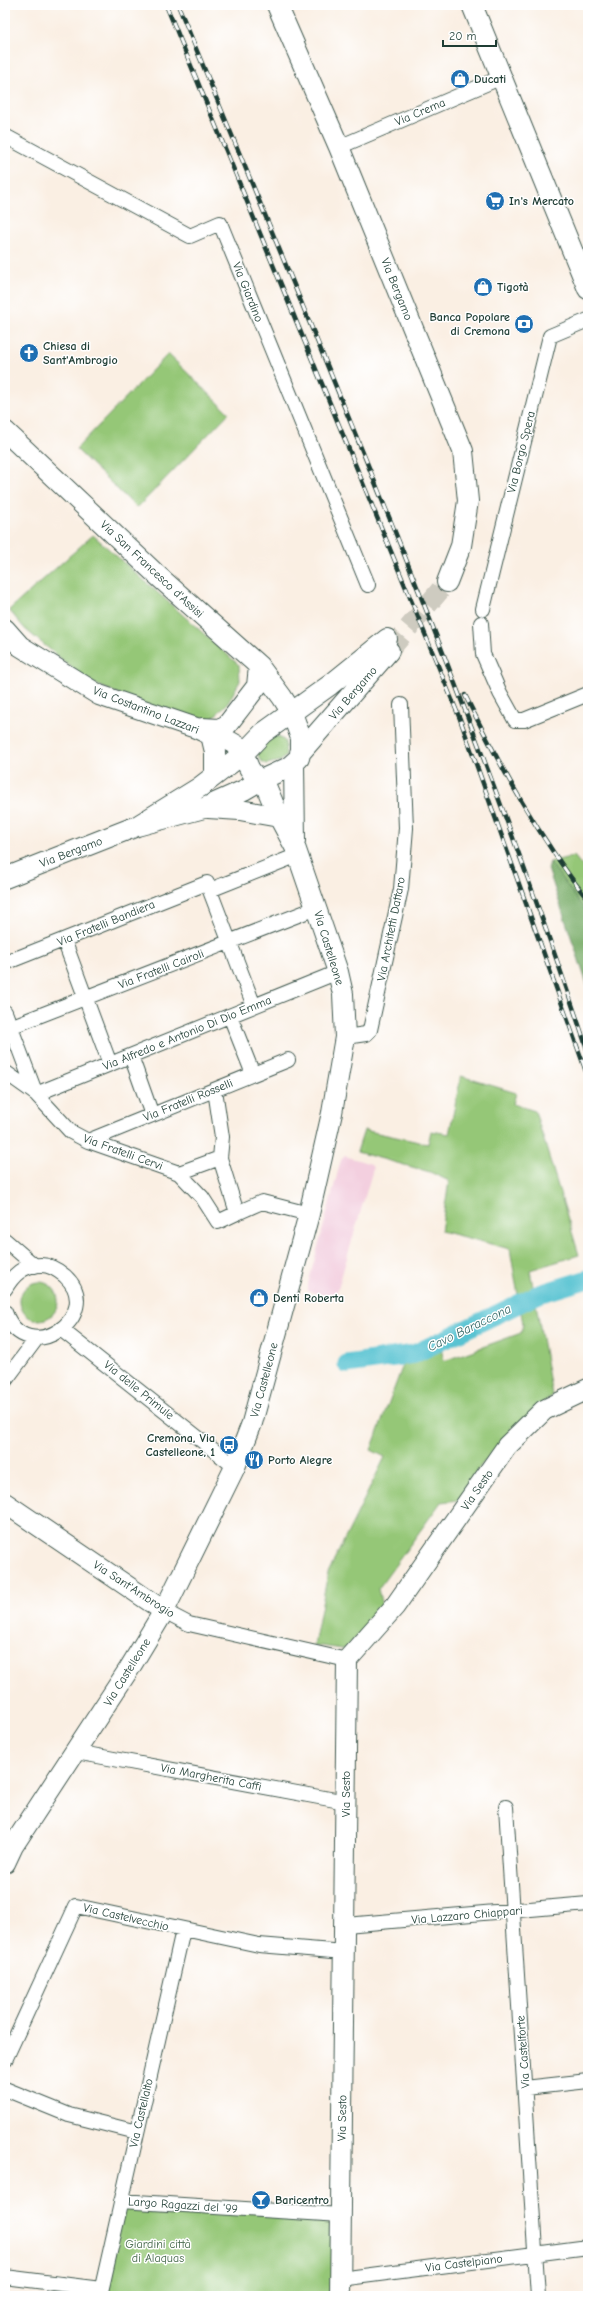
<svg xmlns="http://www.w3.org/2000/svg" width="593" height="2301" font-family="'Comic Neue',sans-serif">
  <style>
    .built { fill: #f3cfdf }
    .green { fill: #95c777; stroke: #5a8256 }
    .forest { fill: #78ac68; stroke: #4c744e }
    .lines { fill: none; stroke-linecap: round; stroke-linejoin: round }
    .canal { stroke: #58c3d2; stroke-width: 19 }
    .secondary-tunnel { stroke: #cecbc0; stroke-width: 20; stroke-dasharray: 20 10; stroke-linecap: butt }
    .street-casing { stroke: #40584e; stroke-width: 16 }
    .secondary-casing { stroke: #40584e; stroke-width: 22 }
    .street { stroke: #fff; stroke-width: 14 }
    .secondary { stroke: #fff; stroke-width: 20 }
    .rail-casing { stroke: #1f3d34; stroke-width: 4.5 }
    .rail { stroke: #fff; stroke-width: 3; stroke-dasharray: 9; stroke-linecap: butt }
    .labels { text-anchor: middle; stroke-width: 3; stroke-linejoin: round; paint-order: stroke }
    .poi-label { font-size: 12px; font-weight: bold; fill: #1f3d34; stroke: #fff; text-anchor: start }
    .street-label { font-size: 12px; fill: #1f3d34; stroke: #fff }
    .park-label { font-size: 12px; fill: #426648; stroke: #fff }
    .water-label { font-size: 13px; font-style: italic; fill: #306563; stroke: #fff }
  </style>
  <rect width="100%" height="100%" fill="#fff"/>
  <filter id="ink" filterUnits="userSpaceOnUse"><feTurbulence type="fractalNoise" baseFrequency=".025" numOctaves="2"/><feDisplacementMap in="SourceGraphic" scale="8" xChannelSelector="R" yChannelSelector="G"/><feConvolveMatrix kernelMatrix="1 2 1 2 8 2 1 2 1" color-interpolation-filters="sRGB"/></filter>
  <filter id="wash" filterUnits="userSpaceOnUse"><feTurbulence type="fractalNoise" baseFrequency=".012" numOctaves="4" result="noise"/><feDisplacementMap in="SourceGraphic" scale="16" xChannelSelector="R" yChannelSelector="G"/><feGaussianBlur stdDeviation="0.9" result="paint"/><feColorMatrix in="noise" values="0 0 0 0 0 0 0 0 0 0 0 0 0 0 0 0 0 1.4 0 .05"/><feComposite in="paint" operator="in"/></filter>
  <g filter="url(#wash)">
    <rect width="100%" height="100%" fill="#faefe3"/>
    <path class="built" d="M345 1156 371 1164 373 1169 336 1295 331 1297 308 1291V1284L341 1160Z"/>
    <path class="green" d="M168 354 229 413 137 508 76 449Z
      M93 535 239 665 240 681 228 703 212 719 166 714 88 681 25 629 9 610Z
      M272 736 279 737 285 741 286 756 281 761 266 764C259 761 257 756 258 748Z
      M574 856 588 873V914L550 862Z
      M461 1076 516 1093 513 1104 535 1111 579 1255 530 1270 552 1395C518 1426 480 1458 459 1500L441 1502 378 1589 383 1610 348 1646 342 1649 314 1645 328 1573 385 1457 371 1450 403 1365 420 1361 441 1348 444 1361 521 1333 523 1324 510 1249 441 1231 449 1181 430 1172 357 1152 364 1130 428 1144 431 1131 449 1134Z
      M20 1301a19 19 0 1 1 38 0a19 19 0 1 1-38 0Z
      M123 2203 337 2218 338 2296H100Z"/>
    <path class="forest" d="M550 862 588 914V987L548 869Z"/>
    <g class="lines">
      <path class="canal" d="M347 1364 414 1354 539 1294 588 1279"/>
    </g>
  </g>
  <g filter="url(#ink)">
    <g class="lines">
      <path class="secondary-tunnel" d="M389 651 447 582"/>
      <defs>
        <path id="street" d="M5 136 190 236 220 223 368 585
          M339 147 502 77
          M483 609 550 336 588 320
          M481 623 483 654 500 693 515 720H524L588 694
          M210 890 298 855
          M64 940 110 1064
          M5 963 207 883 254 1006
          M5 1012 36 1094
          M230 1016 253 1074
          M5 1029 316 908
          M345 1037 366 1034 370 1030 401 889 406 828 401 705
          M131 1056 152 1115
          M5 1072 36 1094 71 1132 88 1141 179 1173 202 1197 218 1222 237 1213 220 1158 222 1137 215 1090
          M36 1094 338 972
          M88 1141 288 1060
          M179 1173 220 1158
          M237 1213 262 1202 309 1214
          M5 1240 35 1266
          M5 1289C13 1275 23 1265 41 1265 50 1265 58 1270 65 1276 107 1315 26 1371 5 1312
          M62 1330 235 1467
          M5 1381 37 1338
          M164 1611 189 1624 347 1660
          M76 1752 346 1802
          M506 1807 538 2296
          M346 1925 588 1904
          M5 2060 76 1906 259 1945 344 1952
          M525 2088 588 2081
          M5 2089 69 2115 137 2132
          M121 2201 341 2215
          M5 2277 101 2289
          M340 2279 588 2247
          M100 2296 183 1930"/>
        <path id="secondary" d="M277 5 339 147 463 451 468 501 461 546 447 582
          M472 5 588 289
          M5 431 157 575 259 666 282 697 292 713 301 738V750L299 758 289 767 261 780C250 774 247 765 244 753
          M5 629 20 646 99 695 196 728 211 735 222 737 245 750
          M202 728 219 729 227 725 257 686 259 666
          M211 735 215 752V774
          M300 753 389 651
          M294 763 295 841
          M208 808 240 810 279 817
          M137 826 200 787 244 753 263 733 330 685 387 639
          M5 878 137 826 204 808 244 790 261 780
          M5 1503 164 1611
          M5 1863 13 1846 129 1669 164 1611 235 1467 252 1423 309 1214 332 1113 345 1037 343 994 338 972 295 847 279 817 263 779
          M340 2296 347 1660 395 1606 507 1446 544 1410 588 1389"/>
      </defs>
      <use href="#street" class="street-casing"/>
      <use href="#secondary" class="secondary-casing"/>
      <use href="#street" class="street"/>
      <use href="#secondary" class="secondary"/>
      <defs>
        <path id="rail" d="M166 5 460 719 588 1077
          M178 5C321 352 470 696 588 1052
          M465 695C500 766 539 838 588 900"/>
      </defs>
      <use href="#rail" class="rail-casing"/>
      <use href="#rail" class="rail"/>
    </g>
  </g>
  <defs>
    <symbol id="shop-disc" viewBox="-11 -11 22 22"><circle r="9.5" fill="#1f6fb2" stroke="#fff"/><path d="M-5-2.5h2.3a2.7 3.5 0 0 1 5.4 0H5L5.5 6h-11ZM-1.5-2.5h3a1.5 2.3 0 0 0-3 0Z" fill="#fff"/></symbol>
    <symbol id="supermarket-disc" viewBox="-11 -11 22 22"><circle r="9.5" fill="#1f6fb2" stroke="#fff"/><path d="M-6-5.5h2.5l.6 2H6L4.5 2H-2.5L-4.4-4H-6ZM-1.5 3.2a1.3 1.3 0 1 0 .1 0ZM3 3.2a1.3 1.3 0 1 0 .1 0Z" fill="#fff"/></symbol>
    <symbol id="bank-disc" viewBox="-11 -11 22 22"><circle r="9.5" fill="#1f6fb2" stroke="#fff"/><path d="M-6-4H6V4H-6ZM0-2.3a2.3 2.3 0 1 0 0 4.6a2.3 2.3 0 1 0 0-4.6Z" fill="#fff"/></symbol>
    <symbol id="church-disc" viewBox="-11 -11 22 22"><circle r="9.5" fill="#1f6fb2" stroke="#fff"/><path d="M-1.2-6h2.4v3.5h3.3v2.4h-3.3V6h-2.4V-.1h-3.3v-2.4h3.3Z" fill="#fff"/></symbol>
    <symbol id="bus-disc" viewBox="-11 -11 22 22"><circle r="9.5" fill="#1f6fb2" stroke="#fff"/><path d="M-5-6H5V4H4V6H2V4H-2V6H-4V4H-5ZM-3.5-4V0h7V-4ZM-3.5 1.2v1.5H-2V1.2ZM2 1.2v1.5H3.5V1.2Z" fill="#fff"/></symbol>
    <symbol id="restaurant-disc" viewBox="-11 -11 22 22"><circle r="9.5" fill="#1f6fb2" stroke="#fff"/><path d="M-5-6h1v4h1v-4h1v4h1v-4h1v5L-1.5 .5V6h-2V.5L-5-1ZM5-6V6H3V1.5H1.5Q1.5-4 5-6Z" fill="#fff"/></symbol>
    <symbol id="bar-disc" viewBox="-11 -11 22 22"><circle r="9.5" fill="#1f6fb2" stroke="#fff"/><path d="M-6-5H6L.8 .8V4.5H3.5V6h-7V4.5H-.8V.8Z" fill="#fff"/></symbol>
  </defs>
  <g fill-rule="evenodd">
    <use href="#shop-disc" x="449" y="68" width="22" height="22"/>
    <use href="#supermarket-disc" x="484" y="190" width="22" height="22"/>
    <use href="#shop-disc" x="472" y="276" width="22" height="22"/>
    <use href="#bank-disc" x="513" y="313" width="22" height="22"/>
    <use href="#church-disc" x="18" y="342" width="22" height="22"/>
    <use href="#shop-disc" x="248" y="1287" width="22" height="22"/>
    <use href="#bus-disc" x="218" y="1434" width="22" height="22"/>
    <use href="#restaurant-disc" x="243" y="1449" width="22" height="22"/>
    <use href="#bar-disc" x="250" y="2189" width="22" height="22"/>
  </g>
  <g class="labels">
    <g class="poi-label">
      <text x="474" y="83">Ducati</text>
      <text x="509" y="205">In's Mercato</text>
      <text x="497" y="291">Tigotà</text>
      <text x="510" y="321" text-anchor="end">Banca Popolare<tspan x="510" dy="14">di Cremona</tspan></text>
      <text x="43" y="350">Chiesa di<tspan x="43" dy="14">Sant'Ambrogio</tspan></text>
      <text x="273" y="1302">Denti Roberta</text>
      <text x="215" y="1442" text-anchor="end">Cremona, Via<tspan x="215" dy="14">Castelleone, 1</tspan></text>
      <text x="268" y="1464">Porto Alegre</text>
      <text x="275" y="2204">Baricentro</text>
    </g>
    <g class="street-label">
      <text transform="translate(420 112) rotate(-23)" y="4">Via Crema</text>
      <text transform="translate(397 289) rotate(68)" y="4">Via Bergamo</text>
      <text transform="translate(248 292) rotate(68)" y="4">Via Giardino</text>
      <text transform="translate(521 452) rotate(-76)" y="4">Via Borgo Spera</text>
      <text transform="translate(152 569) rotate(43)" y="4">Via San Francesco d'Assisi</text>
      <text transform="translate(353 693) rotate(-49)" y="4">Via Bergamo</text>
      <text transform="translate(146 710) rotate(21)" y="4">Via Costantino Lazzari</text>
      <text transform="translate(71 852) rotate(-21)" y="4">Via Bergamo</text>
      <text transform="translate(106 923) rotate(-22)" y="4">Via Fratelli Bandiera</text>
      <text transform="translate(391 929) rotate(-79)" y="4">Via Architetti Dattaro</text>
      <text transform="translate(329 948) rotate(73)" y="4">Via Castelleone</text>
      <text transform="translate(161 969) rotate(-21)" y="4">Via Fratelli Cairoli</text>
      <text transform="translate(187 1033) rotate(-22)" y="4">Via Alfredo e Antonio Di Dio Emma</text>
      <text transform="translate(188 1100) rotate(-22)" y="4">Via Fratelli Rosselli</text>
      <text transform="translate(123 1152) rotate(20)" y="4">Via Fratelli Cervi</text>
      <text transform="translate(264 1380) rotate(-75)" y="4">Via Castelleone</text>
      <text transform="translate(139 1390) rotate(39)" y="4">Via delle Primule</text>
      <text transform="translate(477 1490) rotate(-55)" y="4">Via Sesto</text>
      <text transform="translate(134 1589) rotate(33)" y="4">Via Sant'Ambrogio</text>
      <text transform="translate(127 1672) rotate(-58)" y="4">Via Castelleone</text>
      <text transform="translate(211 1777) rotate(11)" y="4">Via Margherita Caffi</text>
      <text transform="translate(346 1794) rotate(-90)" y="4">Via Sesto</text>
      <text transform="translate(467 1915) rotate(-5)" y="4">Via Lazzaro Chiappari</text>
      <text transform="translate(126 1917) rotate(13)" y="4">Via Castelvecchio</text>
      <text transform="translate(523 2052) rotate(-94)" y="4">Via Castelforte</text>
      <text transform="translate(141 2113) rotate(-77)" y="4">Via Castellalto</text>
      <text transform="translate(342 2118) rotate(-89)" y="4">Via Sesto</text>
      <text transform="translate(183 2205) rotate(4)" y="4">Largo Ragazzi del '99</text>
      <text transform="translate(464 2263) rotate(-7)" y="4">Via Castelpiano</text>
    </g>
    <g class="park-label">
      <text x="158" y="2248">Giardini città<tspan x="158" dy="14">di Alaquas</tspan></text>
    </g>
    <g class="water-label">
      <text transform="translate(469 1327) rotate(-26)" y="5">Cavo Baraccona</text>
    </g>
  </g>
  <rect width="593" height="2301" fill="none" stroke="#fff" stroke-width="20"/>
  <path d="M443 40v6h53v-6" fill="none" stroke="#1f3d34" stroke-width="2"/>
  <text x="449" y="40" font-size="12" fill="#1f3d34" stroke="#ffffff" stroke-width="3" paint-order="stroke">20 m</text>
</svg>
